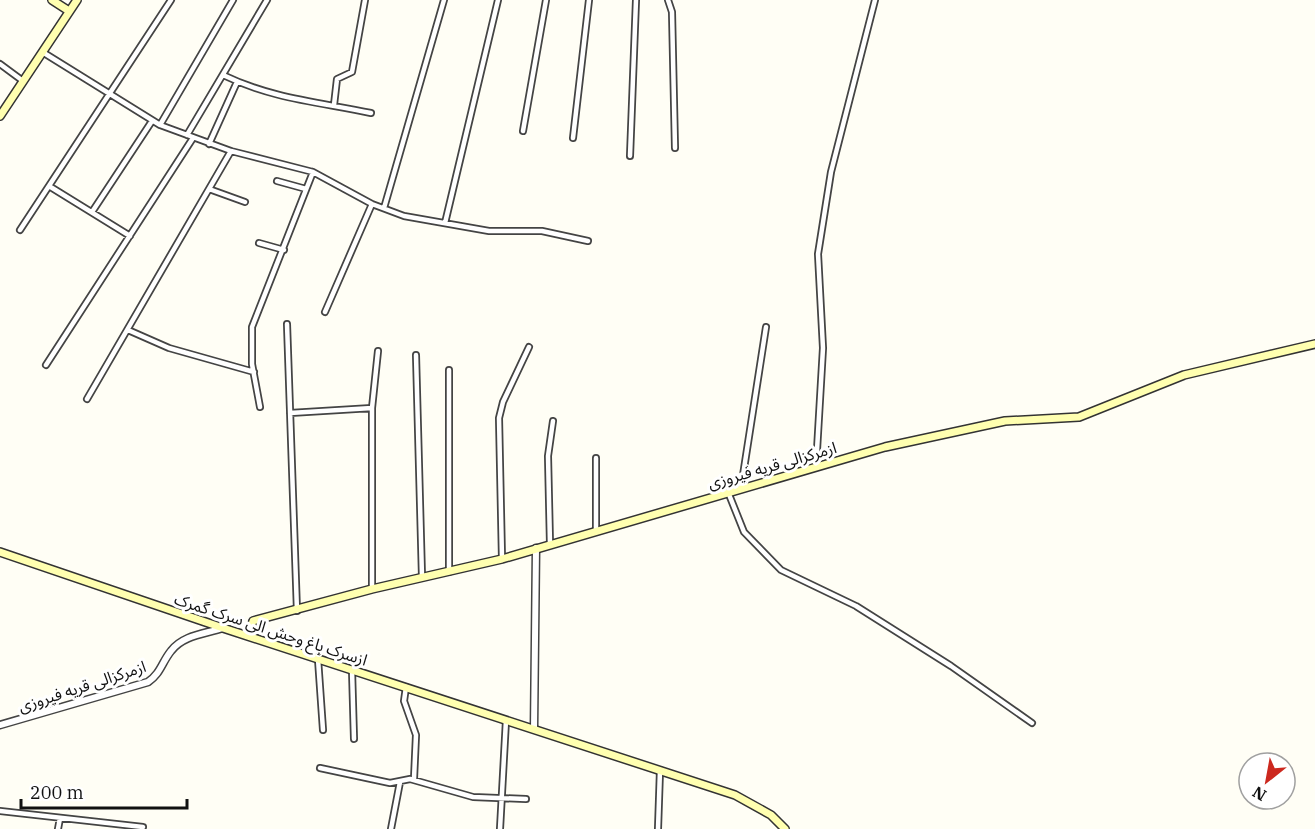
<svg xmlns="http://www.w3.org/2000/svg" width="1315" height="829" font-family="'IBM Plex Serif','Noto Sans Arabic',serif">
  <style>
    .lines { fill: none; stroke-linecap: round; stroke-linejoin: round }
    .minor-casing { stroke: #444; stroke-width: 8 }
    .tertiary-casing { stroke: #444; stroke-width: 9 }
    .secondary-casing { stroke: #333; stroke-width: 10 }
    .minor { stroke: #fff; stroke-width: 4.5 }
    .tertiary { stroke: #fff; stroke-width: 6 }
    .secondary { stroke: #ffffb0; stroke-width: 7 }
    .labels { text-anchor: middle; stroke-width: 6; stroke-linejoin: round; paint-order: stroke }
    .street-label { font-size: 16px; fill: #111; stroke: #fff }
  </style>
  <rect width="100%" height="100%" fill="#fffef5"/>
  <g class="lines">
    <defs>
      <path id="minor" d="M668 0 672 12 675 148
        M44 53 160 125 231 151 313 172 372 204 404 216 489 231H542L588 241
        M0 64 23 81
        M223 75C273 99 318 102 371 113
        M334 105 337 79 352 72 365 0
        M160 125 233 0
        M523 131 546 0
        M187 135 267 0
        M573 138 589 0
        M209 144 237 82
        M630 156 636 0
        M277 181 306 189
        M49 186 130 236
        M209 189 245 202
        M384 208 444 0
        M92 212 152 121
        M445 223 498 0
        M20 230 171 0
        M259 243 284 250
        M325 312 372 204
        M287 324 297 611
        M128 330 169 348 254 372
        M416 355 422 577
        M46 365 193 138
        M449 370V572
        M87 399 231 151
        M260 407 252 364V327L313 172
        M290 413 372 408
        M596 458V530
        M816 467 823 348 818 254 831 172 875 0
        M741 488 766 327
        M728 492 744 532 781 570 856 606 951 666 1032 723
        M550 544 548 456 553 421
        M502 559 499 418 503 402 529 347
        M372 589V408L378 351
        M318 659 323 730
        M352 670 354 739
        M406 687 404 701 416 735 414 779
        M320 768 390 783 410 779 473 797 526 799
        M0 811 143 827
        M58 829 60 818
        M391 829 400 782
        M500 829 506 720
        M658 829 660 770"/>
      <path id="tertiary" d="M0 725 148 682C161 673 162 662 171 651 183 635 205 634 223 628
        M534 729 536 548"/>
      <path id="secondary" d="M52 0 69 11
        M0 116 77 0
        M0 552 223 628 735 795 771 815 785 829
        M248 636 253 621 372 589 502 559 885 447 1005 421 1079 417 1184 375 1315 344"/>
    </defs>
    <use href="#minor" class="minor-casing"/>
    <use href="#tertiary" class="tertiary-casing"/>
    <use href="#secondary" class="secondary-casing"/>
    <use href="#minor" class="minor"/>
    <use href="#tertiary" class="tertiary"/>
    <use href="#secondary" class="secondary"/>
  </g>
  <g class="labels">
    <g class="street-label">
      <text transform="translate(772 465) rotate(-16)" y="6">ازمرکزالی قریه فیروزی</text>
      <text transform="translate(271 629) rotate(18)" y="6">ازسرک باغ وحش الی سرک گمرک</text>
      <text transform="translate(82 686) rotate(-18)" y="6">ازمرکزالی قریه فیروزی</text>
    </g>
  </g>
  <g transform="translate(1267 781) rotate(211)"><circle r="28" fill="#ffffff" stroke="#a0a0a0" stroke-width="1.5"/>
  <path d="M0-4.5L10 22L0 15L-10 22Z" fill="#cc281e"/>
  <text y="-9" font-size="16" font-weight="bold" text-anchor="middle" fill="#111111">N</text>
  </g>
  <path d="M21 799v9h166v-9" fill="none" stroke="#111111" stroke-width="3"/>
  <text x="30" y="799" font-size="18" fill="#111111" stroke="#ffffff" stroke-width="4.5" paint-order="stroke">200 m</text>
</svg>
